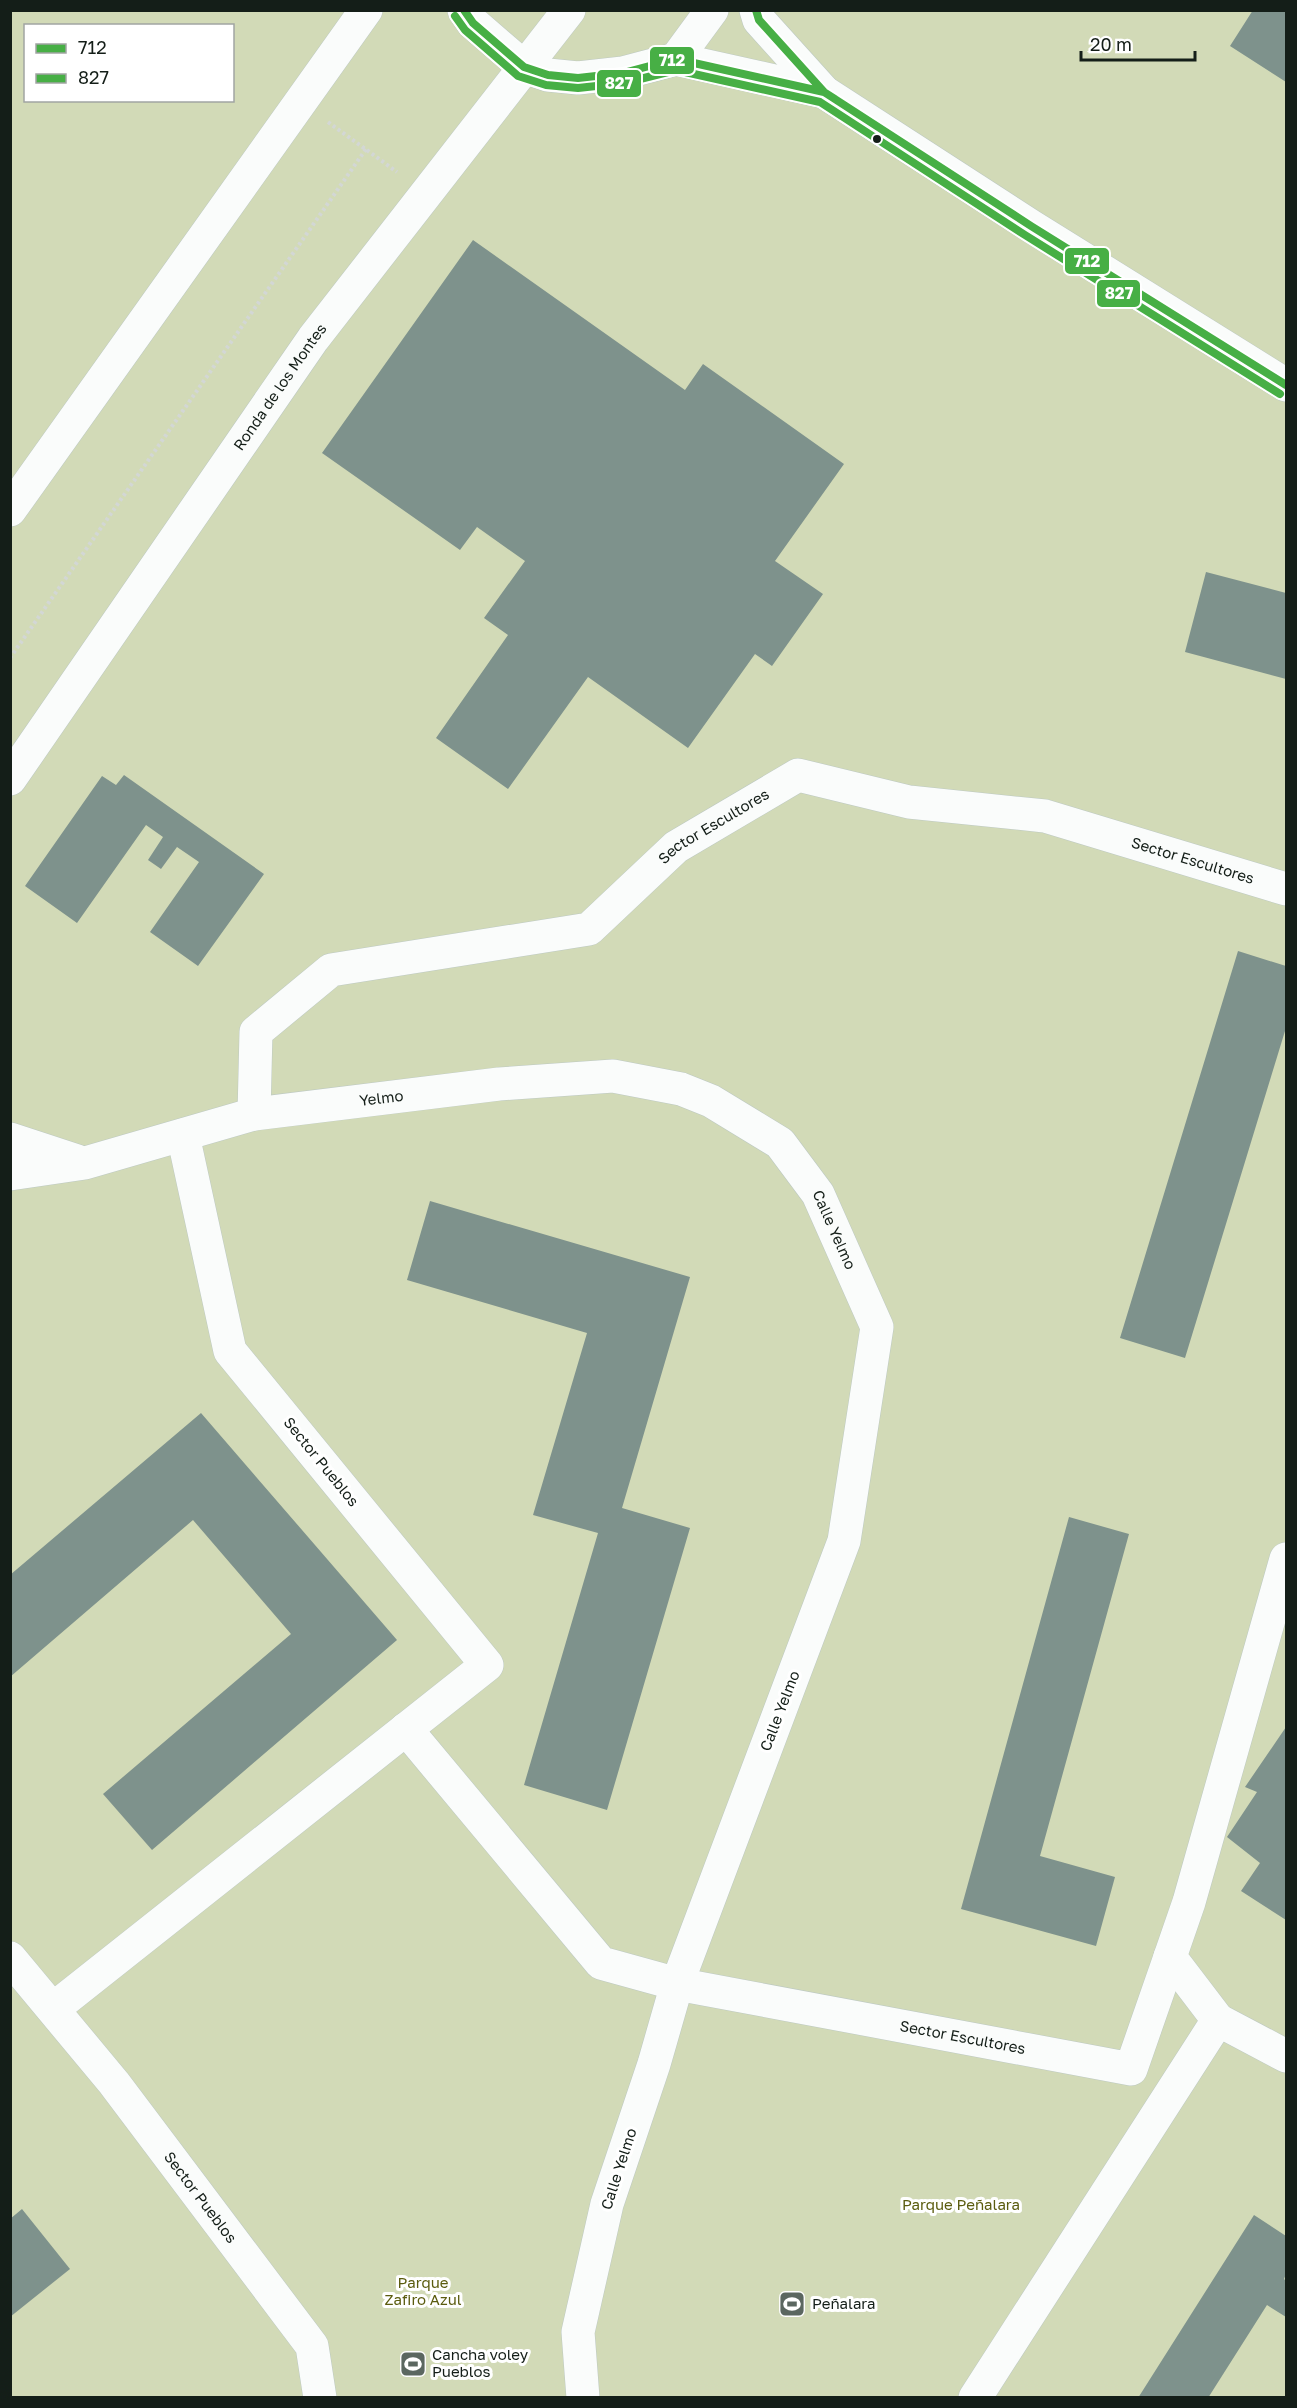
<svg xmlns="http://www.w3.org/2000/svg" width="1297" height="2408" font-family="'Golos Text',sans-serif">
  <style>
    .green { fill: #d2dab7; fill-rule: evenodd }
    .building { fill: #7e928c }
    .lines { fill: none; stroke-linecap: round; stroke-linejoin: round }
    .street-casing { stroke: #bdc9c2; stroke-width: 34 }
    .secondary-casing { stroke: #bdc9c2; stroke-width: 34 }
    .path { stroke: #d3d7d5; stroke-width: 4; stroke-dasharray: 3 3; stroke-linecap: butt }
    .street { stroke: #fafcfb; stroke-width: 33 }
    .secondary { stroke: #fafcfb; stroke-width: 33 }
    .bus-1-casing { stroke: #fff; stroke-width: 12 }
    .bus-2-casing { stroke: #fff; stroke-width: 12 }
    .bus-1 { stroke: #47af45; stroke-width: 8 }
    .bus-2 { stroke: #47af45; stroke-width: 8 }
    .bus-dot { fill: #141e18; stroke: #fff; stroke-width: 2 }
    .labels { text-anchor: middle; stroke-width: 6; stroke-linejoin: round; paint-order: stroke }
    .street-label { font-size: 15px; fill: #141e18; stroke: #fff }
    .park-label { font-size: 15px; fill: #5b5c0f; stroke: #fff }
    .poi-label { font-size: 15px; fill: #141e18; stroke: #fff; text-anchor: start }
    .line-badge { stroke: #fff; stroke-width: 2 }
    .badge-label { font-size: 16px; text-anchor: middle; font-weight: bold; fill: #fff }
  </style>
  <rect width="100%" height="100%" fill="#e0eee5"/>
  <path class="green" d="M11 11H1286V2397L11 2398ZM26 26H232V100H26Z"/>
  <path class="building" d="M1253 10H1286V82L1230 46Z
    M473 240 685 390 703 364 844 464 775 561 823 594 772 666 755 654 688 748 588 677 508 789 436 738 508 635 484 618 525 561 477 527 460 550 322 453Z
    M1206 572 1286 593V679L1185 652Z
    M124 775 264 874 198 966 150 932 199 862 177 847 161 869 148 860 163 837 146 825 77 923 25 886 102 776 116 785Z
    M1238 951 1286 966V1031H1285L1185 1358 1120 1338Z
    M430 1201 690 1277 622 1508 690 1528 607 1810 524 1785 598 1533 533 1515 587 1333 407 1280Z
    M201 1413 397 1640 152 1850 103 1794 291 1634 193 1520 10 1677V1575Z
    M1069 1517 1129 1534 1040 1856 1115 1877 1096 1946 961 1909Z
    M1286 1727V1920L1241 1891 1260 1863 1227 1837 1257 1792 1245 1787Z
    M22 2209 70 2269 10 2317V2219Z
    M1254 2215 1286 2236V2274L1284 2279 1286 2281V2317L1267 2305 1208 2398H1138Z"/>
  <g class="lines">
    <defs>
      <g id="street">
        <path d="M756 10 759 20 824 92 1031 226 1286 385"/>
        <path d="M676 59 824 92"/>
        <path id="s1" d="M254 1114 256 1032 331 970 589 929 676 847 798 775 909 802 1045 816 1286 889"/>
        <path d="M10 1139 77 1161"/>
        <path id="s2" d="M10 1174 85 1163 254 1114 499 1084 613 1076 681 1089 711 1101 780 1143 818 1194 877 1327 844 1541 677 1984 654 2064 607 2204 578 2332 583 2398"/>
        <path id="s3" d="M406 1729 601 1963 677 1984 1131 2069 1170 1957"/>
        <path id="s4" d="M10 1958 114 2083 312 2346 320 2398"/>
        <path d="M53 2009 487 1665 230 1351 183 1135"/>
        <path d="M1218 2020 1286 2056"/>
        <path d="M975 2398 1218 2020 1170 1957 1189 1902 1286 1559"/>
      </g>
      <g id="secondary">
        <path d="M464 10 473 23 524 67 548 75 578 78 623 73 676 59 712 10"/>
        <path d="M10 510 366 10"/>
        <path id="s5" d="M10 779 313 339 569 10"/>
      </g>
    </defs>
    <use href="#street" class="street-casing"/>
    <use href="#secondary" class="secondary-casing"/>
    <path class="path" d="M328 122 397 172
      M10 658 366 149"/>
    <use href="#street" class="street"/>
    <use href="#secondary" class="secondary"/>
    <defs>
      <path id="bus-1" d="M464 10 473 23 524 67 548 75 578 78 623 73 676 59 824 92 1031 226 1286 385
        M756 10 759 20 824 92 835 99"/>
      <path id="bus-2" d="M455 16 465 30 518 76 546 85 578 88 624 83 676 70 820 102 1025 235 1280 394"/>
    </defs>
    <use href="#bus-1" class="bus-1-casing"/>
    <use href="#bus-2" class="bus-2-casing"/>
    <use href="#bus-1" class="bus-1"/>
    <use href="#bus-2" class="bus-2"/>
  </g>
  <defs>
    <symbol id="stadium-square" viewBox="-11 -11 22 22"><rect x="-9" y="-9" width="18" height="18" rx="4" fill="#5b6760" stroke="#fff"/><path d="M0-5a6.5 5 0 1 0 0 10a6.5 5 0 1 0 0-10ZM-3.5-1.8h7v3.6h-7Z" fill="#fff"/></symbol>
  </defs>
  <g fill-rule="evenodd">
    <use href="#stadium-square" x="777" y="2289" width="30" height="30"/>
    <use href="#stadium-square" x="398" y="2349" width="30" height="30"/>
  </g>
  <circle class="bus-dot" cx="877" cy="139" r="5"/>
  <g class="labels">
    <g class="street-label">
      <text dy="5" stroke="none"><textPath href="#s5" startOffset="476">Ronda de los Montes</textPath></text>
      <text dy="5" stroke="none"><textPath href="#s1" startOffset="603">Sector Escultores</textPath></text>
      <text dy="5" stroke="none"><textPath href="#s1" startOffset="1107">Sector Escultores</textPath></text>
      <text dy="5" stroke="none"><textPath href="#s2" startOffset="380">Yelmo</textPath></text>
      <text dy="5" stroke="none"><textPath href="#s2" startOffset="898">Calle Yelmo</textPath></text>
      <text transform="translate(321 1462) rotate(51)" y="5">Sector Pueblos</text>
      <text transform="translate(780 1711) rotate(-69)" y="5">Calle Yelmo</text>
      <text dy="5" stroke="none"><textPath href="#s3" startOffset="674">Sector Escultores</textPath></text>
      <text transform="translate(619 2169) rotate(-72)" y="5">Calle Yelmo</text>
      <text dy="5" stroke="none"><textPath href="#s4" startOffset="306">Sector Pueblos</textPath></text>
    </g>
    <g class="park-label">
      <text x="961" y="2210">Parque Peñalara</text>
      <text x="423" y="2288">Parque<tspan x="423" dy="17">Zafiro Azul</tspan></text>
    </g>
    <g class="poi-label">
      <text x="812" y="2309">Peñalara</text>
      <text x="432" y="2360">Cancha voley<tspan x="432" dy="17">Pueblos</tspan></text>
    </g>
  </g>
  <g class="line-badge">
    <rect x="649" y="46" width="46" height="29" rx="6" fill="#47af45"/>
    <rect x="596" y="69" width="46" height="29" rx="6" fill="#47af45"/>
    <rect x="1064" y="247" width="46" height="28" rx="6" fill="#47af45"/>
    <rect x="1096" y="279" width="45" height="29" rx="6" fill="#47af45"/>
  </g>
  <g class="badge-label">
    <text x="672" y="66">712</text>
    <text x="619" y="89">827</text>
    <text x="1087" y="267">712</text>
    <text x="1119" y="299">827</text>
  </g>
  <rect width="1297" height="2408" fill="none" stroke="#141e18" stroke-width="24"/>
  <rect x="24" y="24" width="210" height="78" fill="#ffffff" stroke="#a1a5a3" stroke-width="1.5"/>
  <rect x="36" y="44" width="30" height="9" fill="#47af45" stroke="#a1a5a3" stroke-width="1.5"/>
  <text x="78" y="54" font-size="18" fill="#141e18">712</text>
  <rect x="36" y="74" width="30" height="9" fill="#47af45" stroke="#a1a5a3" stroke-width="1.5"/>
  <text x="78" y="84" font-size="18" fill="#141e18">827</text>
  <path d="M1081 51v9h114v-9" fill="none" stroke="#141e18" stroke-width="3"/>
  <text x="1090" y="51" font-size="18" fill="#141e18" stroke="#ffffff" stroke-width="4.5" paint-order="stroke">20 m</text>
</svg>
